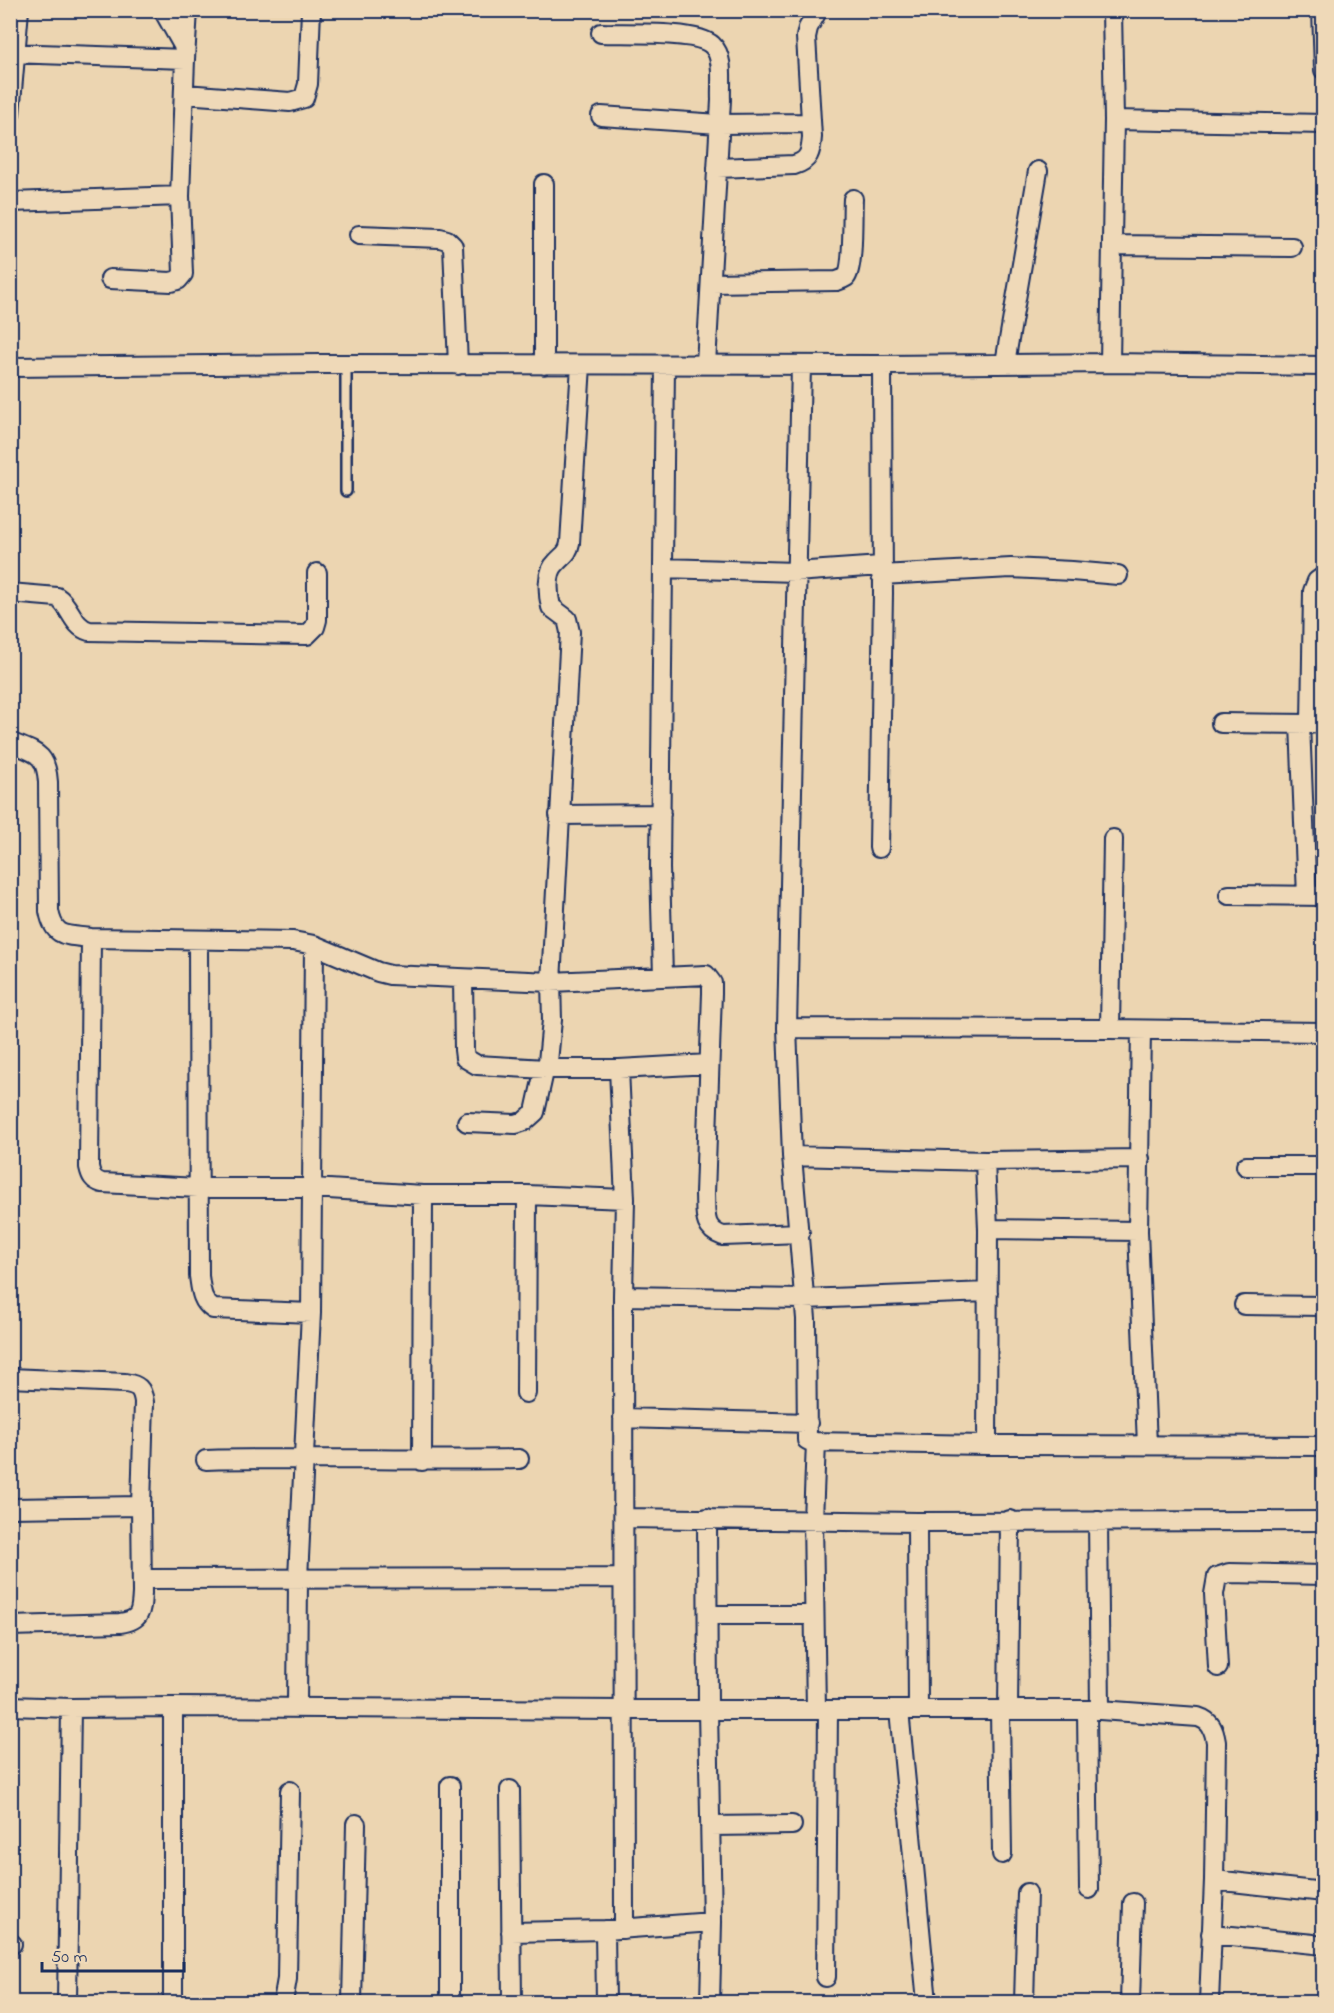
<svg xmlns="http://www.w3.org/2000/svg" width="1334" height="2013" font-family="'Indie Flower',sans-serif">
  <style>
    .lines { fill: none; stroke-linecap: round; stroke-linejoin: round }
    .lane-casing { stroke: #1b2f5e; stroke-width: 14 }
    .street-casing { stroke: #1b2f5e; stroke-width: 22 }
    .lane { stroke: #efd9b8; stroke-width: 9 }
    .street { stroke: #efd9b8; stroke-width: 18 }
  </style>
  <rect width="100%" height="100%" fill="#ecd5b1"/>
  <filter id="ink" filterUnits="userSpaceOnUse"><feTurbulence type="fractalNoise" baseFrequency=".0167" numOctaves="2"/><feDisplacementMap in="SourceGraphic" scale="12" xChannelSelector="R" yChannelSelector="G"/><feConvolveMatrix kernelMatrix="1 2 1 2 8 2 1 2 1" color-interpolation-filters="sRGB"/></filter>
  <g filter="url(#ink)">
    <g class="lines">
      <defs>
        <path id="lane" d="M346 364V491"/>
        <path id="street" d="M163 10 185 49
          M1322 10 1324 70
          M601 33C623 34 697 30 712 45 725 57 720 84 721 100L706 364
          M10 53 185 59
          M185 94 290 102 304 98 308 84 311 10
          M10 114 19 10
          M601 116 719 124 811 123
          M1114 120 1324 124
          M717 168 794 165C809 161 811 152 812 137L806 37 808 28 818 10
          M11 202 180 196
          M359 235 440 238 447 240 453 246 458 365
          M1112 245 1292 247
          M110 279 171 282 178 280 183 274 180 196 185 59 188 10
          M712 283 837 281C840 280 843 279 846 277 854 268 852 213 853 199
          M1005 363 1038 171
          M1110 363 1114 120 1112 10
          M544 365V184
          M801 365 787 1028 792 1156 806 1319 807 1440 811 1442 987 1445 1324 1446
          M10 367 321 364 882 365 1110 363 1324 366
          M663 568 795 572 881 566
          M881 575 1011 568 1072 571 1118 575
          M10 593 57 597C71 606 72 626 89 631L307 635 315 627 317 620V573
          M1221 723 1310 724
          M1300 724 1307 896
          M1311 724 1313 591 1317 581 1324 576
          M10 742C35 753 46 752 48 782L49 911C54 938 66 935 91 938L293 941 314 945 378 972 390 975 551 982 706 975 712 983V993L705 1194C706 1213 702 1229 723 1236L800 1233
          M559 815 661 814
          M879 848 883 593 882 365
          M1229 895 1324 896
          M91 938 89 1167C91 1176 93 1180 102 1183L198 1188H313L423 1195H527L625 1199
          M198 940 199 1276C201 1289 201 1301 213 1309L311 1313
          M663 976 660 868 665 365
          M463 979 464 1050 465 1058 477 1065 546 1069H619L709 1064
          M787 1028 1110 1029 1324 1032
          M1110 1029 1113 839
          M1141 1030 1138 1231 1147 1445
          M619 1069 625 1199 623 1296 624 1929
          M467 1122 516 1124 525 1121 535 1112 543 1076 548 1062 552 1020 551 982 570 632 567 619 551 607C548 594 546 572 556 563 563 555 568 554 570 543L581 365
          M792 1156 985 1161 1140 1159
          M985 1161 988 1229 987 1445
          M1246 1166H1324
          M988 1229 1138 1231
          M623 1296 804 1299 988 1292
          M1244 1305 1324 1306
          M10 1378 125 1383C138 1385 142 1388 144 1402L141 1506 142 1593C141 1612 141 1620 120 1623L10 1626
          M526 1393 527 1195
          M623 1418 808 1423
          M816 1442 813 1520 816 1710
          M206 1460C310 1457 415 1461 519 1459
          M422 1461 423 1195
          M10 1508 141 1506
          M624 1518 917 1522 1324 1521
          M707 1518 708 1710 712 1922 710 2002
          M1098 1521 1100 1710
          M917 1522 918 1710
          M142 1579 623 1578
          M708 1615H813
          M1218 1667 1214 1594 1217 1577 1229 1573 1324 1575
          M10 1706 71 1708 173 1707 623 1710H1100L1198 1717C1211 1721 1214 1730 1216 1742L1214 1880 1209 2002
          M173 1707V2002
          M297 1708 298 1578 311 1313 314 945
          M899 1710 927 2002
          M1000 1710 1002 1854
          M1008 1710 1010 1520
          M1087 1710 1089 1889
          M510 1790 512 2002
          M710 1826 792 1825
          M1214 1880 1324 1892
          M605 1930 606 2002
          M511 1932 605 1930 712 1922
          M1211 1934 1324 1945
          M10 1944H12
          M826 1977 828 1710
          M67 2002 71 1708
          M283 2002 287 1979 290 1791
          M352 2002 356 1824
          M450 2002V1786
          M1024 2002 1027 1893
          M1130 2002 1133 1903"/>
      </defs>
      <use href="#lane" class="lane-casing"/>
      <use href="#street" class="street-casing"/>
      <use href="#lane" class="lane"/>
      <use href="#street" class="street"/>
    </g>
  </g>
  <rect width="1334" height="2013" fill="none" stroke="#efd9b8" stroke-width="36"/>
  <rect x="18" y="18" width="1298" height="1977" fill="none" stroke="#1b2f5e" stroke-width="2" filter="url(#ink)"/>
  <path d="M42 1962v9h142v-9" fill="none" stroke="#1b2f5e" stroke-width="3"/>
  <text x="51" y="1962" font-size="18" fill="#1b2f5e" stroke="#efd9b8" stroke-width="4.5" paint-order="stroke">50 m</text>
</svg>
